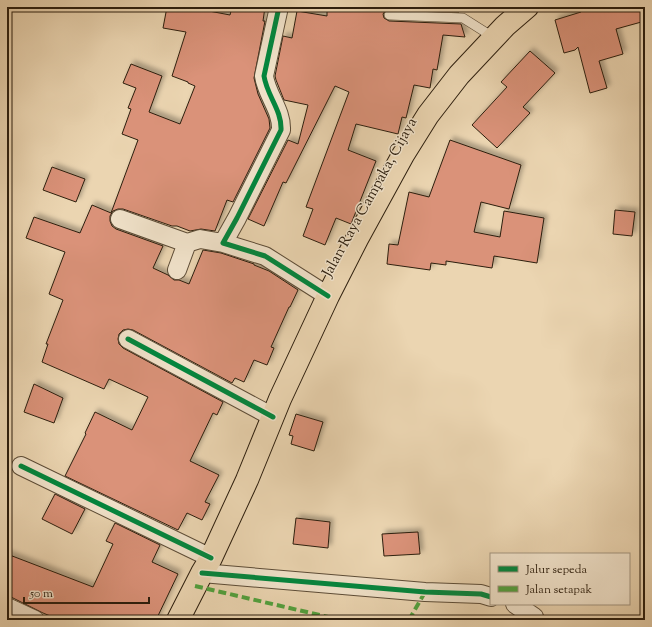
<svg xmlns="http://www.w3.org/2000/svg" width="652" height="627" font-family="'Sorts Mill Goudy',serif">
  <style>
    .building { fill: #da9279; stroke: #2c1e0e; filter: url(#shadow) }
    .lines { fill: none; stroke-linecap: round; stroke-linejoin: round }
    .service-casing { stroke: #5c4c37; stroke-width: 10 }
    .minor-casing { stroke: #5c4c37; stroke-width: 20 }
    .primary-casing { stroke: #2c1e0e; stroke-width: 24 }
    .service { stroke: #f2e4cc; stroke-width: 9 }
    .minor { stroke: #f2e4cc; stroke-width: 18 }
    .primary { stroke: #ebd5b1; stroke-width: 22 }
    .quiet { stroke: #51a23e; stroke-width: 4; stroke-dasharray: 8 4; stroke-linecap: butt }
    .cycleway-casing { stroke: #f2e4cc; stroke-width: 8 }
    .cycleway { stroke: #00873e; stroke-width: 5 }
    .labels { text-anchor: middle; stroke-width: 3; stroke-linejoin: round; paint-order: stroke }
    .street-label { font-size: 15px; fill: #2c1e0e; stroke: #f2e4cc }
  </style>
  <defs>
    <filter id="shadow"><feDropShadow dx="3.5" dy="-3.5" stdDeviation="2" flood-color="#0004"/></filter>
  </defs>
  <rect width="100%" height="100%" fill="#ebd5b1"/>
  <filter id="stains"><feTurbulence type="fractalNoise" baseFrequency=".005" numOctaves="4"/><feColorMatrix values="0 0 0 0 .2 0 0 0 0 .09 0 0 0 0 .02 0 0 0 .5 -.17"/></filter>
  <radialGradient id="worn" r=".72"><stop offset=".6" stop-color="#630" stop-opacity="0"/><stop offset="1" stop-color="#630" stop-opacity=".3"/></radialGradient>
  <path class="building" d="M167 7H188L230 15 232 7H265L263 21H265L254 78 258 94 269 119 270 128 233 202 227 200 215 231 201 229 190 231 177 226H172L123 209H118L113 211 110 216V221L112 226 116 229 163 246 153 268 168 275 174 280H179L189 284 203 250 221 253 254 264V265L269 271 298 290 290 307H289L271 347 274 348 267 365 254 360 244 382 235 378 232 383 133 330 128 329 123 330 119 334 118 339 119 344 123 348 223 402 217 415 213 413 190 461 219 475 205 502 210 504 202 520 187 513 178 530 65 476 86 434 85 433 95 412 132 430 148 397 109 379 104 389 42 362 48 344H46L63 300 49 294 65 252 26 238 34 217 80 233 92 205 111 213 138 140 122 134 131 109 128 108 136 88 123 83 131 64 162 76 149 112 180 124 195 86 188 83V82L172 76 186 32 163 28Z
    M327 7H399V9L386 10 383 14 384 18 389 21 461 24 465 37 443 35 437 70 433 69 430 88 414 85 406 118 402 117 398 134 356 124 348 150 376 161 351 224 336 218 325 245 303 236 313 209 306 207 349 92 335 86 286 183 283 182 264 226 248 219 288 140 298 144 308 105 284 100 276 80 275 76 283 36 292 38 297 11 327 16Z
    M433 7H458L459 12 433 11Z
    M580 7H645V21L616 29 623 54 599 61 607 88 590 93 578 47 575 50 564 53 555 20 581 12Z
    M530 51 555 73 523 107 530 113 497 148 472 125 507 87 501 82Z
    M450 140 521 165 509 209 481 202 474 232 500 237 504 211 544 218 537 263 494 256 492 268 446 261V265L431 263 430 270 387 264 389 244 398 245 409 192 429 197Z
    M52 167 85 179 76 202 43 190Z
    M615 210 635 212 632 236 613 234Z
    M34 384 63 398 54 423 24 412Z
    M296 414 323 422 314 451 291 444 293 436 289 435Z
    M55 494 85 509 72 534 42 519Z
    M296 518 330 522 328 548 293 544Z
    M115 523 160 545 152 562 178 574 156 620H60L43 613 11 597H7V554L93 587 113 544 106 541Z
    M418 532 420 554 384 556 382 534Z"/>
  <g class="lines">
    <defs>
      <path id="service" d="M389 15 463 18 493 37"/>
      <path id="minor" d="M279 7 264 76C267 96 282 110 281 130L237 218 223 243 265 256 328 296
        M120 219 187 243 200 239 223 243
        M177 270 187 243
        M128 339 273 417
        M21 466 211 558
        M202 573 425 592 481 594 491 597
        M515 604 534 617 535 620
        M7 607 35 620"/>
      <path id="primary" d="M178 620 202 573 211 558 247 480 280 399 328 296 357 239 403 155 428 115 459 75 505 26 527 7"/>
    </defs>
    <use href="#service" class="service-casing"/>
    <use href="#minor" class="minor-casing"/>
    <use href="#primary" class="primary-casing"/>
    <use href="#service" class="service"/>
    <use href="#minor" class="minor"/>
    <use href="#primary" class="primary"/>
    <path class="quiet" d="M195 586 341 620
      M409 620 425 592"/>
    <defs>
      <path id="cycleway" d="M279 7 264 76C267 96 282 110 281 130L237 218 223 243 265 256 328 296
        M128 339 273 417
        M21 466 211 558
        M202 573 425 592 481 594 491 597"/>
    </defs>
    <use href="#cycleway" class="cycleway-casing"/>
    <use href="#cycleway" class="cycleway"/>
  </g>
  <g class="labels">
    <g class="street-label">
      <text transform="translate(369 197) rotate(-61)" y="5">Jalan Raya Campaka, Cijaya</text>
    </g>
  </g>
  <rect width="652" height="627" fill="none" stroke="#ebd5b1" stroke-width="24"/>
  <rect x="8" y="8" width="636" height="611" fill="none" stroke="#2c1e0e" stroke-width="2"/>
  <rect x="12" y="12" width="628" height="603" fill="none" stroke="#2c1e0e"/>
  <rect x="490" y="553" width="140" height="52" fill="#f2e4cc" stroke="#a39580"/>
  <rect x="498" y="566" width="20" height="6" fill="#00873e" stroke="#a39580"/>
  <text x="526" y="573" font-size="12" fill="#2c1e0e">Jalur sepeda</text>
  <rect x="498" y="586" width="20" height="6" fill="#51a23e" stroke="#a39580"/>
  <text x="526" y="593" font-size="12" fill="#2c1e0e">Jalan setapak</text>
  <path d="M24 597v6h125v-6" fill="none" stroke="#2c1e0e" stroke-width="2"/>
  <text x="30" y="597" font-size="12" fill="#2c1e0e" stroke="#f2e4cc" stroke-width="3" paint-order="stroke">50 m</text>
  <rect width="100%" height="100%" filter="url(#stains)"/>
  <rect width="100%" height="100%" fill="url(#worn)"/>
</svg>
